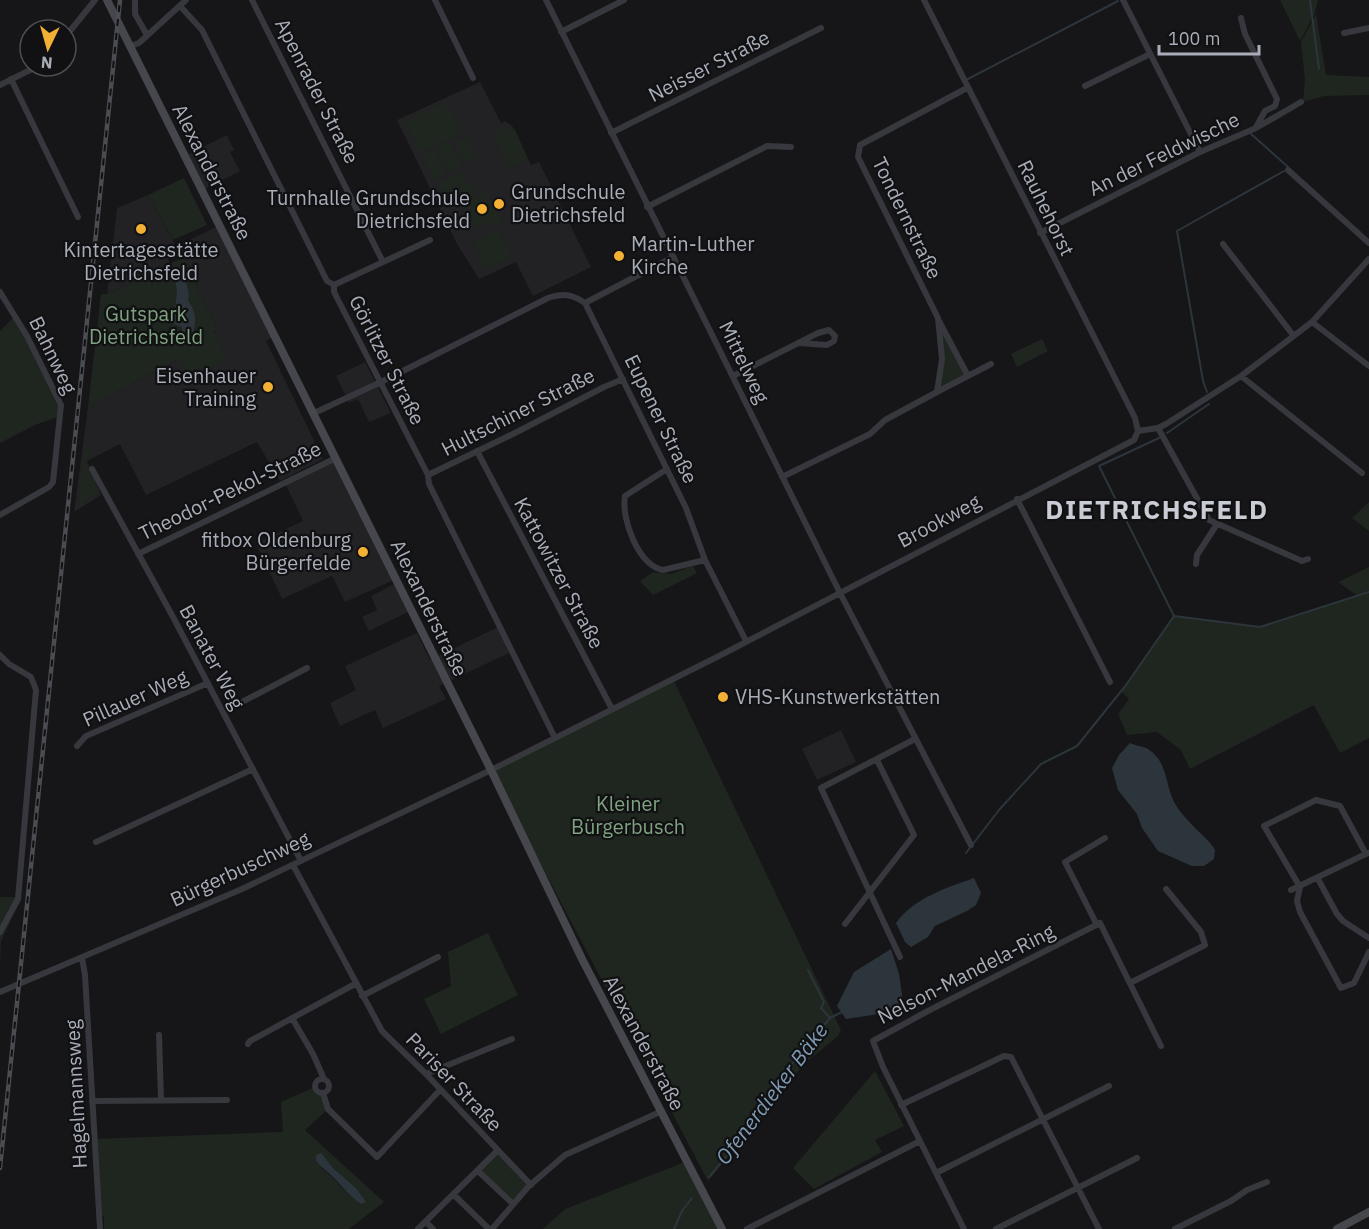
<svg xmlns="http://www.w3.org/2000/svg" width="1369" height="1229" font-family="'IBM Plex Sans',sans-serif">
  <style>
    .built { fill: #222225 }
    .green { fill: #1e261f; fill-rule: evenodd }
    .water { fill: #2c353c }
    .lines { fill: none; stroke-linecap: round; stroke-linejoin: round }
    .stream { stroke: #2c353c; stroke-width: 2 }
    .street { stroke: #37383d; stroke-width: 6 }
    .secondary { stroke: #45474d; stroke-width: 8 }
    .rail-casing { stroke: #4a4c52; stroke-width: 4.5 }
    .rail { stroke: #111113; stroke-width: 2; stroke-dasharray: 7; stroke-linecap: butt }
    .poi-dot { fill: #f2b134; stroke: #111113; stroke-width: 2 }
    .labels { text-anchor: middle; stroke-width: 4.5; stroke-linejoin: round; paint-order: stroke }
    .street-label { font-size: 20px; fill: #a8adb8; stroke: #111113 }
    .poi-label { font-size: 20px; fill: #a8adb8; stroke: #111113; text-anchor: start }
    .park-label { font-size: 20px; fill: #7fa381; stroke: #111113 }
    .water-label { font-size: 21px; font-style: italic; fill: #7f9bb3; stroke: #111113 }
    .district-label { font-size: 26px; font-weight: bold; letter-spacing: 1.5px; fill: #c9ccd4; stroke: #111113 }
  </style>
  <rect width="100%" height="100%" fill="#161618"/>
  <path class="built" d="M480 82 501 123 505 121 513 127 531 165 539 162 591 267 533 296 516 262 479 279 456 242 397 120Z
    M227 135 234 150 230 152 240 171 203 190 184 156Z
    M148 195 178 250 167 257 170 264 143 275 142 279 107 294 117 208Z
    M220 225 275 336 266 341 323 459 280 481 257 442 146 495 120 444 87 461 101 495 74 512 88 407 179 359 218 330 177 246Z
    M365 362 391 413 369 422 358 399 349 403 336 376Z
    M336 458 396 579 345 602 332 576 282 599 256 543 303 521 285 483Z
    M398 582 412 610 369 631 362 617 377 610 371 596Z
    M500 626 513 651 439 686 446 699 383 728 375 710 340 726 330 703 356 690 345 666 417 633 430 660Z
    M841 730 856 762 817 780 802 749Z"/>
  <path class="green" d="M1280 0H1318L1315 13 1300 41Z
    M1316 14 1326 75 1369 77V95L1324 96 1303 102 1305 79 1301 42Z
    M446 101 462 133 420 153 405 121Z
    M502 126 515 130 528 159 509 168 494 136Z
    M466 136 476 157 464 163 454 142Z
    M450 143 462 167 449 173 437 148Z
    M435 150 446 175 434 180 422 155Z
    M460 172 466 183 476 186 477 194 449 207 437 183Z
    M184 178 207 225 173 240 148 195Z
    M487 192 502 222 495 226 493 221 478 229 465 203Z
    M498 230 512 257 482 270 475 241Z
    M183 258 218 330 214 332 227 359 190 379 179 359 88 407 101 294H107L142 279 143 275Z
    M15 316 61 405 60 416 35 425 0 443V331Z
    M938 318 968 376 937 392 942 359Z
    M1042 339 1048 351 1017 367 1011 354Z
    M85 442 90 456 85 462 99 491 78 508Z
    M1369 502V531L1352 518Z
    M693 566 697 573 653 595 640 581 653 572 671 574Z
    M1369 567V738L1340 753 1314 705 1190 769 1181 750 1157 732 1127 735 1118 714 1129 699 1121 691 1174 616 1260 627 1358 596 1338 582Z
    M673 679 841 1030 838 1036 804 1064 708 1181 491 770Z
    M0 897H22L1 941 0 967Z
    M488 933 518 995 441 1034 424 999 451 986 448 952Z
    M875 1071 904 1126 875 1140 882 1152 814 1189 793 1168Z
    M315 1087 321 1093 328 1109 305 1130 384 1202 349 1229H104V1216L99 1217 94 1139 283 1132 281 1102ZM327 1160 334 1169 355 1187 361 1204C345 1194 336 1178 321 1168Z
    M497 1151 529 1186 513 1204 478 1171Z
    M685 1162 722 1229H543L565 1209Z"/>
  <path class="water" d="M180 276 185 279C187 285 190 295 188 301 198 313 196 328 190 342L182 339V327L174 324 177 290 175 279Z
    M1130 743C1136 746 1143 746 1148 749 1168 762 1165 784 1174 802 1181 816 1200 832 1211 844L1215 850 1214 859 1204 866H1192L1158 851 1142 828 1137 814 1118 790 1112 768 1119 755Z
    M974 878 981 893 976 905 967 911 935 926 928 937 911 947 905 942 896 923C914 898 946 888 974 878Z
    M891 949 899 974 903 1002 879 1014 846 1019 837 1006 854 972Z
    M321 1153 334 1169 355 1187 366 1202 361 1204C349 1196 343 1187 333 1177 327 1171 321 1168 316 1160V1155Z"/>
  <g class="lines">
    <path class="stream" d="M1310 0 1319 69
      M966 80 1118 1
      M1250 133 1288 167
      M1207 392 1203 381 1177 231 1284 171
      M1167 433 1209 404
      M1174 616 1260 627 1369 592
      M966 853 999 810 1041 764 1077 746 1126 685 1174 616 1099 466 1159 438
      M808 970 824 1002 821 1008 830 1018
      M709 1177 768 1107 787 1070 830 1018 844 1011
      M674 1229 682 1211 692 1198"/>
    <path class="street" d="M135 0V14L147 35
      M252 0 383 262
      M435 0 473 78
      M546 0 840 593 971 845
      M924 0 1135 418 1138 431
      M1123 0 1200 152
      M180 6 202 30 327 281 334 285
      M1241 18 1245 34 1277 99 1275 106 1265 111 1256 127
      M561 32 624 0
      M1344 33 1369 28
      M66 36 95 0
      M131 46 139 43 186 0
      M11 79 78 217
      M0 85 38 66
      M1085 86 1150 54
      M611 133 821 28
      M1288 170 1369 243
      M647 207 767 146 791 147
      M1040 233 1200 152 1256 128 1301 102
      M1223 244 1293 335
      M334 285V292L428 475 429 484 555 738
      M334 285 430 240
      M0 292 27 336 61 405 53 482 49 487 0 515
      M585 303 686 508 705 560 746 641
      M585 303 673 257
      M939 321 968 376
      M1312 322 1369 366
      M733 376 818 333 829 330 835 336 834 341 827 345 799 343
      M1241 376 1362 473
      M937 392 991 364
      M314 413 379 383 548 298C563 293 572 294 585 303
      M1158 428 1209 520 1302 561 1308 559
      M1138 431 1158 428 1166 424 1241 376 1312 322 1369 259
      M477 451 612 709
      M92 469 173 617 301 861
      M667 469 625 496C621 519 638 565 663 570L705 560
      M428 475 513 434 604 387 623 379
      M782 477 870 434 885 420 937 392 942 359 938 318 858 157 860 145 967 88
      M1017 499 1110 682
      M138 554 336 458
      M1196 564 1197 555 1217 524
      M0 655 9 664 31 677 36 690 18 899 0 932
      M223 712 307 668
      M77 746 86 736 208 683
      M96 842 253 769
      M1366 854 1340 806 1316 800 1264 826 1300 887 1297 901 1300 912 1341 988 1354 983 1369 952
      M293 865 382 1031 426 1074 531 1185
      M1318 879 1337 914 1343 921 1369 938
      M1291 890 1368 853
      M845 924 914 835 877 760
      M1097 925 1065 862 1105 838
      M900 957 821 788 915 739
      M82 958 85 975 100 1229
      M1130 983 1205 945 1201 932 1166 889
      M0 992 242 889 491 770 721 655 1134 440 1138 431
      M362 996 438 957
      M292 1018 313 1054 324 1079
      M159 1035 161 1100
      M248 1044 250 1041 355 984
      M426 1074 512 1039
      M315 1086a7 7 0 1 1 14 0a7 7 0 1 1-14 0Z
      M323 1093 328 1109 377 1157 440 1090
      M92 1101 227 1100
      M901 1105 1004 1056 1011 1057 1099 1229
      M478 1171 513 1204
      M936 1173 1109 1086
      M454 1195 489 1229
      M426 1222 433 1229
      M418 1229 497 1151
      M492 1229 529 1186 565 1155 662 1111
      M747 1229 920 1141
      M964 1229 883 1067 873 1041 926 1012 1100 923 1161 1046
      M996 1229 1137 1158
      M1175 1229 1231 1201 1247 1190 1267 1182"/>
    <path class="secondary" d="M107 0 491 770 582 959 722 1229
      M1337 1229 1369 1212"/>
    <defs>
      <path id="rail" d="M0 1168 120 0"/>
    </defs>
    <use href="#rail" class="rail-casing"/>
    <use href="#rail" class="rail"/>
  </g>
  <g class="poi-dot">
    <circle cx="499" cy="204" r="6"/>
    <circle cx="482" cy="209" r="6"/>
    <circle cx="141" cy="229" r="6"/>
    <circle cx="619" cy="256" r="6"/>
    <circle cx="268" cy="387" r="6"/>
    <circle cx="363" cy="552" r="6"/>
    <circle cx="723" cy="697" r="6"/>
  </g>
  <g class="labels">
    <g class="street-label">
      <text transform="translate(709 66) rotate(-27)" y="7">Neisser Straße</text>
      <text transform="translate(317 91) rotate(63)" y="7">Apenrader Straße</text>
      <text transform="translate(1164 154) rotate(-26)" y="7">An der Feldwische</text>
      <text transform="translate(212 172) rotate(63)" y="7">Alexanderstraße</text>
      <text transform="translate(1046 208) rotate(64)" y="7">Rauhehorst</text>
      <text transform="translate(907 218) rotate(64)" y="7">Tondernstraße</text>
      <text transform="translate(53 355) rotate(64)" y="7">Bahnweg</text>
      <text transform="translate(387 360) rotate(63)" y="7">Görlitzer Straße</text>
      <text transform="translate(744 362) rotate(64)" y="7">Mittelweg</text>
      <text transform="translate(518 412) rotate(-27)" y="7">Hultschiner Straße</text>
      <text transform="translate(661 419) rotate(64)" y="7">Eupener Straße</text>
      <text transform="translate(230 491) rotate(-26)" y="7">Theodor-Pekol-Straße</text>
      <text transform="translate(939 521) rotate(-28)" y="7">Brookweg</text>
      <text transform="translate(559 573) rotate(62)" y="7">Kattowitzer Straße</text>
      <text transform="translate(429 608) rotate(64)" y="7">Alexanderstraße</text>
      <text transform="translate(212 657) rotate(62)" y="7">Banater Weg</text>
      <text transform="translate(135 698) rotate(-24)" y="7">Pillauer Weg</text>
      <text transform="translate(240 869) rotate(-25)" y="7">Bürgerbuschweg</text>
      <text transform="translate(966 974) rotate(-27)" y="7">Nelson-Mandela-Ring</text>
      <text transform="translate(644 1043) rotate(62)" y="7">Alexanderstraße</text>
      <text transform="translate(454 1082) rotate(46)" y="7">Pariser Straße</text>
      <text transform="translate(76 1094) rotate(-93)" y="7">Hagelmannsweg</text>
    </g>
    <g class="poi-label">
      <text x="511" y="199">Grundschule<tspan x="511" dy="23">Dietrichsfeld</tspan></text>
      <text x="470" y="205" text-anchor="end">Turnhalle Grundschule<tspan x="470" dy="23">Dietrichsfeld</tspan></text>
      <text x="631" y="251">Martin-Luther<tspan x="631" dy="23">Kirche</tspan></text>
      <text x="141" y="257" text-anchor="middle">Kintertagesstätte<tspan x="141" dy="23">Dietrichsfeld</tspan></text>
      <text x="256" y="383" text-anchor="end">Eisenhauer<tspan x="256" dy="23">Training</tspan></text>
      <text x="351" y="547" text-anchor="end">fitbox Oldenburg<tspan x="351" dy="23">Bürgerfelde</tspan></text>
      <text x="735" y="704">VHS-Kunstwerkstätten</text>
    </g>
    <g class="park-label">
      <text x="146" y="321">Gutspark<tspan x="146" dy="23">Dietrichsfeld</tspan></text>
      <text x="628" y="811">Kleiner<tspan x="628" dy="23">Bürgerbusch</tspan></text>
    </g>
    <g class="water-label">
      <text transform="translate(772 1094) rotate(-53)" y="7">Ofenerdieker Bäke</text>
    </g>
    <g class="district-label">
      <text x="1157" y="519">DIETRICHSFELD</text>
    </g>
  </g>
  <g transform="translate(48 48) rotate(185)"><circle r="28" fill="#111113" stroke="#4d4f55" stroke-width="1.5"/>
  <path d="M0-4.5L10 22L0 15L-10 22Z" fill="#f2b134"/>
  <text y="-9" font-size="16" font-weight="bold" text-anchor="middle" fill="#a8adb8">N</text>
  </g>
  <path d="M1159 45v9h100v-9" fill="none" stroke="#a8adb8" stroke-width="3"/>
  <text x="1168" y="45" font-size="18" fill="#a8adb8" stroke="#111113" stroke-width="4.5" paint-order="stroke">100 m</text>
</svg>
